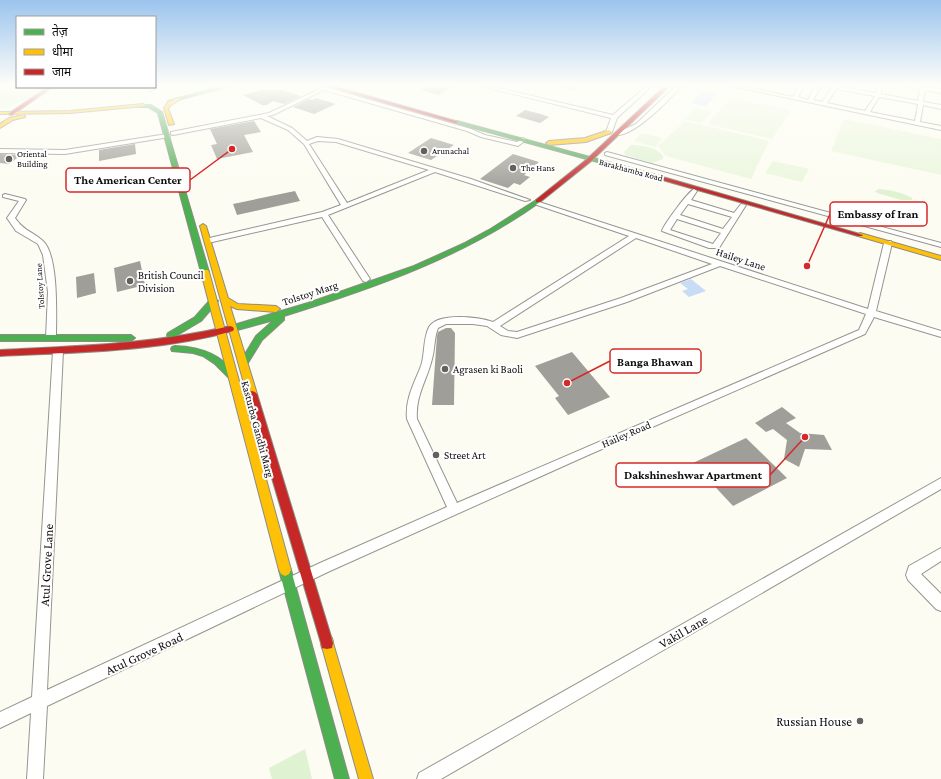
<svg xmlns="http://www.w3.org/2000/svg" width="941" height="779" font-family="'Crimson Pro','Noto Sans Devanagari',serif">
  <style>
    .green { fill: #dff2d2 }
    .pitch { fill: #eaf6dc }
    .water { fill: #c8dcf6 }
    .building { fill: #9f9e98 }
    .lines { fill: none; stroke-linecap: round; stroke-linejoin: round }
    .street-casing { stroke: #959591; stroke-width: 2 }
    .fast-casing { stroke: #8c8c87; stroke-width: 2 }
    .slow-casing { stroke: #8c8c87; stroke-width: 2 }
    .jam-casing { stroke: #8c8c87; stroke-width: 2 }
    .street { fill: #fffffd; fill-rule: evenodd }
    .fast { fill: #4caf50; fill-rule: evenodd }
    .slow { fill: #ffc107; fill-rule: evenodd }
    .jam { fill: #c62828; fill-rule: evenodd }
    .poi-dot { fill: #61615e; stroke: #fff; stroke-width: 1.5 }
    .labels { text-anchor: middle; stroke-width: 4; stroke-linejoin: round; paint-order: stroke }
    .far-poi-label { font-size: 9px; fill: #0e0e0e; stroke: #fff; text-anchor: start }
    .far-street-label { font-size: 9px; fill: #0e0e0e; stroke: #fff }
    .street-label { font-size: 11px; fill: #0e0e0e; stroke: #fff }
    .poi-label { font-size: 11px; fill: #0e0e0e; stroke: #fff; text-anchor: start }
    .near-street-label { font-size: 13px; fill: #0e0e0e; stroke: #fff }
    .near-poi-label { font-size: 13px; fill: #0e0e0e; stroke: #fff; text-anchor: end }
    .leader { fill: none; stroke: #d62828; stroke-width: 1.5 }
    .callout-dot { fill: #d62828; stroke: #fff; stroke-width: 1.5 }
    .callout { fill: #fff; stroke: #d62828; stroke-width: 1.5 }
    .callout-label { font-size: 12px; text-anchor: middle; font-weight: bold; fill: #0e0e0e }
  </style>
  <rect width="100%" height="100%" fill="#fcfcf2"/>
  <path class="green" d="M0 84H17V87H47L28 99C18 99 11 109 0 109Z
    M631 145C641 145 657 147 663 156V159L652 163 625 155 624 152Z
    M879 189C891 190 901 192 912 198V200H901L877 193 875 191Z
    M305 749 312 779H272L269 768Z"/>
  <path class="pitch" d="M730 98 791 110 772 139 708 124Z
    M696 108 712 112 701 123 684 119Z
    M844 119 941 139V175L831 151Z
    M685 121 769 141 751 179 666 156 658 146Z
    M642 133 663 138 655 147 634 141Z
    M773 161 809 169 802 182 765 173Z"/>
  <path class="water" d="M703 90 717 93 706 106 691 103Z
    M691 279 706 291 689 297 682 291 688 289 680 283Z"/>
  <path class="building" d="M433 84H456L438 95 421 90Z
    M263 90H282L301 96 284 104 273 101 267 105H262L243 95Z
    M316 98 336 104 314 114 293 107 309 99 312 100Z
    M525 110 541 114 549 117 540 123 516 116Z
    M254 121 261 132 244 135 253 152 217 159 211 145 217 144 210 129Z
    M431 138 454 145 431 160 408 153Z
    M135 144 136 154 99 161V150Z
    M0 154 21 155 9 164 0 163Z
    M513 154 539 162 524 175 530 177 520 185 514 183 508 188 480 179Z
    M295 191 300 201 237 215 233 204Z
    M140 261 145 285 117 292 114 268Z
    M94 273 96 293 77 298 76 277Z
    M446 328H451L455 333 454 405H432L437 336 438 332Z
    M572 352 610 397 568 415 555 398 559 396 535 366Z
    M782 407 796 418 786 423 800 433 824 435 832 450 805 449 799 467 784 459 787 440 773 429 766 432 755 423Z
    M746 438 787 478 733 506 693 463Z"/>
  <g class="lines">
    <defs>
      <path id="street" d="M333 84H339L335 86Z
        M472 84H481L613 115 649 84H654L617 118 612 132 609 134 606 132 611 118Z
        M553 84H563L576 88 574 89Z
        M678 84H683C671 98 634 137 616 135V133L636 124Z
        M722 84H732L793 97 800 84H805L798 97 808 100 816 84H839L838 86 876 93 877 84H881V94L918 101 920 89 895 84H907L941 89V93L925 90 923 102 941 105V109L923 105 920 122 941 126V130ZM821 86 832 88 822 102 813 100ZM836 89 875 96 865 111 827 103ZM879 97 918 104 915 121 870 112Z
        M328 85 330 86 328 88 471 129 485 135 517 142 523 138 526 140 518 146 481 137 467 131 324 90 273 115 267 116 292 128 307 141 317 137 338 139 471 179 530 200 525 201 435 172 328 215 370 279 366 282 363 281 322 217 208 243H205V239L322 212 341 205 304 144 288 130 261 118 173 135 171 134V132L269 113ZM318 141 336 142 429 170 347 203 309 144Z
        M148 87H152L154 90 149 91Z
        M167 134 170 136 169 137 65 154 0 153V149L65 150Z
        M607 152 941 243V247L605 155V153Z
        M694 189 697 191 691 200 734 213 741 204 746 205 719 248H709L662 231C664 224 688 192 694 189ZM688 204 732 217 723 229 680 215ZM677 219 721 233 713 244 670 230Z
        M5 194 25 199 26 200 15 218C25 232 32 231 43 241 59 256 56 317 56 338L54 340 51 341 46 338 48 292 43 255 38 244 16 231 7 218 19 201 3 197V195Z
        M536 201 868 309 884 243 885 241H891L892 243 876 311 941 331V337L874 317 865 334 586 456 330 571 47 706 43 779H27L31 713 0 728V712L32 697 53 351 55 349H61L63 351 47 690 320 563 447 507 407 419C405 399 414 384 421 366 425 354 423 339 429 327 438 312 479 317 493 322L629 236 534 204 533 203ZM636 238 712 264 621 298 517 332 508 331 500 326ZM720 266 866 314 859 330 457 503 417 419C415 396 427 380 432 359 435 349 434 338 438 328L446 324H473L487 326 501 335 517 338 627 302Z
        M941 478V489L441 779H417L419 773Z
        M941 548V561L921 574 941 594V611L936 609 908 580 906 575 909 566Z"/>
      <path id="fast" d="M230 84H238L170 102 168 101Z
        M134 105H151L162 112 209 272 208 274H202L201 272 158 113 148 107H132V106Z
        M457 121 649 173 650 174 645 175 455 123V122Z
        M538 199 541 201 540 202C463 257 374 288 284 316V320L262 340 246 366H240L239 364 256 336 274 320 230 332 227 331 226 329 227 327 308 303 414 266 465 243 489 230Z
        M211 299H214L218 301 201 321 174 337H168L167 335 168 333 195 317Z
        M0 335H131L135 338 131 341H0Z
        M175 346C199 347 222 353 235 375L234 377H228L215 364 203 356 193 353 172 351 171 349 172 347Z
        M285 564 289 566 291 570 349 779H335L279 570 281 566Z"/>
      <path id="slow" d="M177 98 181 99 171 105 168 108 174 124 169 125 164 108 167 103Z
        M143 104 145 105V106L70 113 0 114V112L70 111Z
        M23 115 25 116V117L13 120 0 128V124L9 118Z
        M609 130 612 132 611 133 586 142 549 145 546 143 549 141 585 138Z
        M203 224 206 226 228 298 238 304 276 306 280 309 276 312 237 309 230 306 257 394 255 396H249L247 394 200 226Z
        M860 233 941 256V260L858 236 857 235Z
        M202 270H208L209 272 291 570 289 574 285 576 281 574 279 570 201 272Z
        M327 637 332 638 333 643 373 779H359L321 643 322 638Z"/>
      <path id="jam" d="M319 84H326L459 122 455 123Z
        M667 84H672L590 162 540 202H536V200L586 160Z
        M48 87H53L12 115 8 114Z
        M645 173H649L863 235 862 236H858L645 175Z
        M230 326 233 327 234 329 233 331C157 352 78 352 0 356V350C78 346 154 344 230 326Z
        M252 391 255 392 257 394 333 643 332 648 327 649 322 648 321 643 247 394 249 392Z"/>
    </defs>
    <use href="#street" class="street-casing"/>
    <use href="#fast" class="fast-casing"/>
    <use href="#slow" class="slow-casing"/>
    <use href="#jam" class="jam-casing"/>
    <use href="#street" class="street"/>
    <use href="#fast" class="fast"/>
    <use href="#slow" class="slow"/>
    <use href="#jam" class="jam"/>
  </g>
  <linearGradient id="sky" x2="0" y2="1"><stop stop-color="#9bc4ee"/><stop offset="0.44" stop-color="#fefef9"/><stop offset="1" stop-color="#fefef9" stop-opacity="0"/></linearGradient>
  <rect width="941" height="193" fill="url(#sky)"/>
  <g class="poi-dot">
    <circle cx="424" cy="151" r="4"/>
    <circle cx="9" cy="159" r="4"/>
    <circle cx="513" cy="168" r="4"/>
    <circle cx="130" cy="281" r="4"/>
    <circle cx="445" cy="369" r="4"/>
    <circle cx="436" cy="455" r="4"/>
    <circle cx="860" cy="721" r="4"/>
  </g>
  <g class="labels">
    <g class="far-poi-label">
      <text x="432" y="154">Arunachal</text>
      <text x="17" y="157">Oriental<tspan x="17" dy="10">Building</tspan></text>
      <text x="521" y="171">The Hans</text>
    </g>
    <g class="far-street-label">
      <text transform="translate(631 170) rotate(15)" y="3">Barakhamba Road</text>
      <text transform="translate(40 286) rotate(-94)" y="3">Tolstoy Lane</text>
    </g>
    <g class="street-label">
      <text transform="translate(741 259) rotate(18)" y="4">Hailey Lane</text>
      <text transform="translate(310 293) rotate(-18)" y="4">Tolstoy Marg</text>
      <text transform="translate(258 429) rotate(75)" y="4">Kasturba Gandhi Marg</text>
      <text transform="translate(626 434) rotate(-23)" y="4">Hailey Road</text>
    </g>
    <g class="poi-label">
      <text x="138" y="279">British Council<tspan x="138" dy="13">Division</tspan></text>
      <text x="453" y="373">Agrasen ki Baoli</text>
      <text x="444" y="459">Street Art</text>
    </g>
    <g class="near-street-label">
      <text transform="translate(46 565) rotate(-87)" y="5">Atul Grove Lane</text>
      <text transform="translate(683 631) rotate(-30)" y="5">Vakil Lane</text>
      <text transform="translate(144 653) rotate(-25)" y="5">Atul Grove Road</text>
    </g>
    <g class="near-poi-label">
      <text x="852" y="726">Russian House</text>
    </g>
  </g>
  <path class="leader" d="M232 149L190 180M807 266L830 214M567 383L610 361M805 437L770 475"/>
  <g class="callout-dot">
    <circle cx="232" cy="149" r="4"/>
    <circle cx="807" cy="266" r="4"/>
    <circle cx="567" cy="383" r="4"/>
    <circle cx="805" cy="437" r="4"/>
  </g>
  <g class="callout">
    <rect x="66" y="168" width="124" height="24" rx="4"/>
    <rect x="830" y="202" width="97" height="24" rx="4"/>
    <rect x="610" y="349" width="91" height="24" rx="4"/>
    <rect x="616" y="463" width="154" height="24" rx="4"/>
  </g>
  <g class="callout-label">
    <text x="128" y="184">The American Center</text>
    <text x="878" y="218">Embassy of Iran</text>
    <text x="655" y="366">Banga Bhawan</text>
    <text x="693" y="479">Dakshineshwar Apartment</text>
  </g>
  <rect x="16" y="16" width="140" height="72" fill="#ffffff" stroke="#9f9f9f"/>
  <rect x="24" y="29" width="20" height="6" fill="#4caf50" stroke="#9f9f9f"/>
  <text x="52" y="36" font-size="12" fill="#0e0e0e">तेज़</text>
  <rect x="24" y="49" width="20" height="6" fill="#ffc107" stroke="#9f9f9f"/>
  <text x="52" y="56" font-size="12" fill="#0e0e0e">धीमा</text>
  <rect x="24" y="69" width="20" height="6" fill="#c62828" stroke="#9f9f9f"/>
  <text x="52" y="76" font-size="12" fill="#0e0e0e">जाम</text>
</svg>
